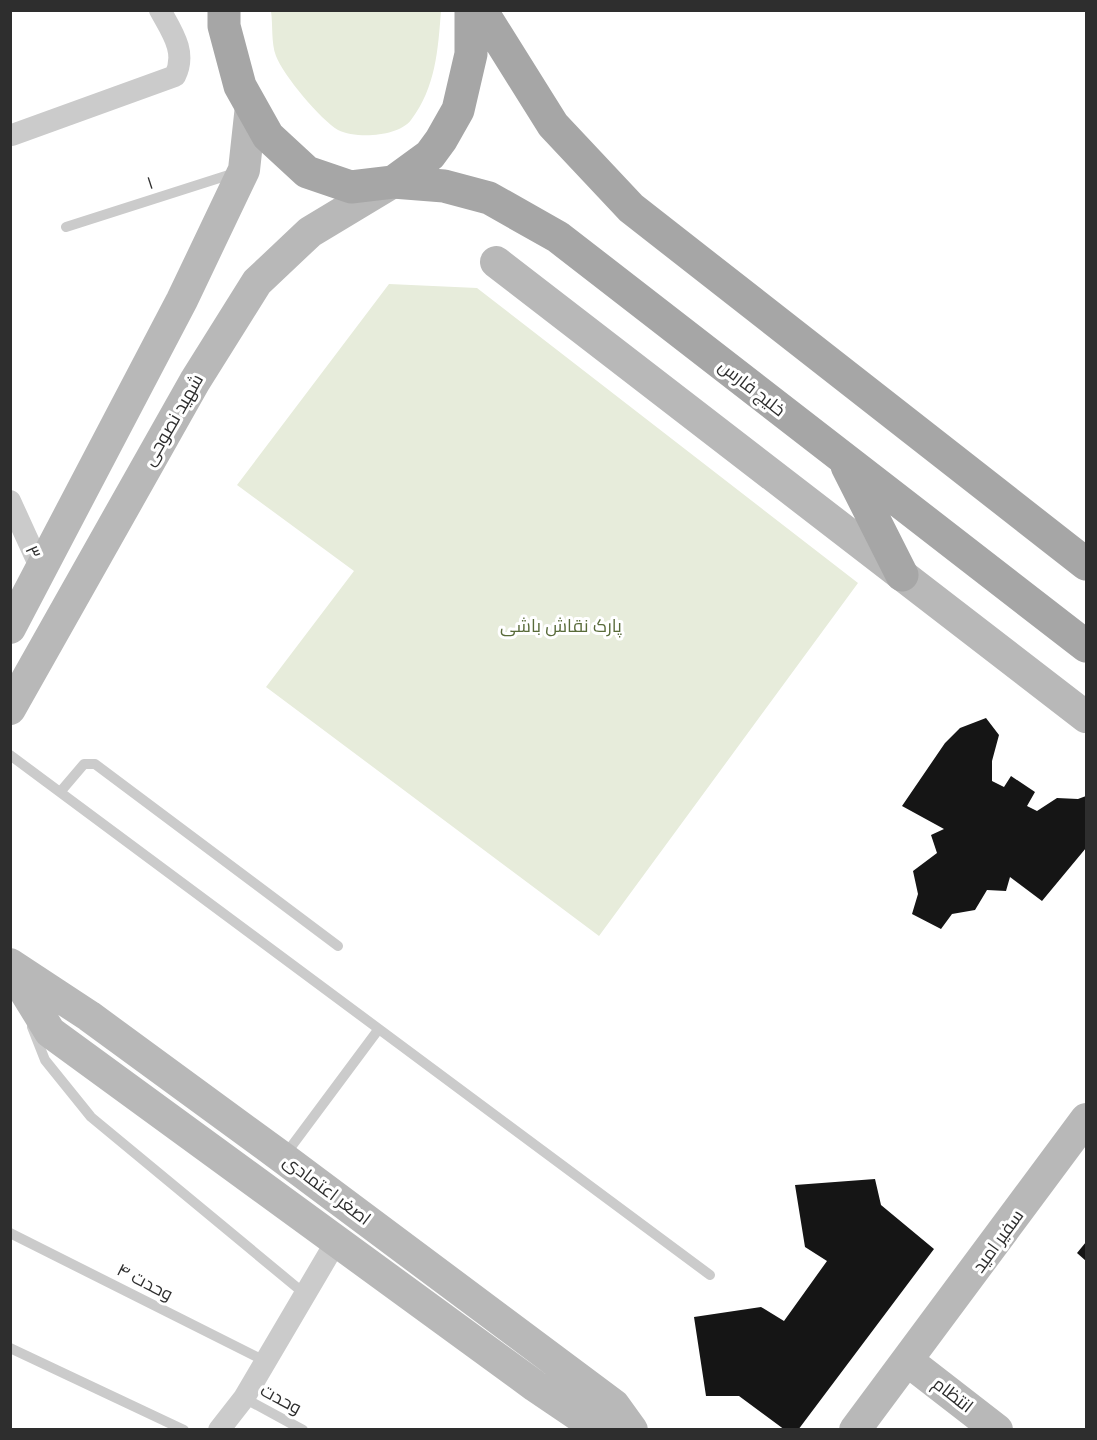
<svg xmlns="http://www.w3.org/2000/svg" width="1097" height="1440" font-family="'Fira Sans Condensed',Cairo,sans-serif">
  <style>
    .green { fill: #e7ecdb }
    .building { fill: #151515 }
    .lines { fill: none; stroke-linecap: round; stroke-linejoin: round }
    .lane { stroke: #cbcbcb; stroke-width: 10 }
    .street { stroke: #cbcbcb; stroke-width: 22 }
    .secondary { stroke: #b8b8b8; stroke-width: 32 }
    .primary { stroke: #a6a6a6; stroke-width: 33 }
    .labels { text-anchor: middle; stroke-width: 6; stroke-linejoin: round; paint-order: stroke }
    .street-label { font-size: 18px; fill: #2e2e2e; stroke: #fff }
    .park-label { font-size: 18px; fill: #596b3a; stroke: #fff }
  </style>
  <rect width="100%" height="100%" fill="#fff"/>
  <path class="green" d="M271 11H441C438 49 436 87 411 120 398 137 356 139 338 130 321 120 283 75 276 56 271 43 273 25 271 11Z
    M389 284 477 288 858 583 599 936 266 687 354 571 237 485Z"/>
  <path class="building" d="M986 718 999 735 992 761V781L1004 787 1011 776 1035 792 1027 806 1037 811 1057 798 1078 799 1086 796V848L1042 901 1010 877 1006 891 987 890 975 910 952 914 941 929 912 914 918 894 913 871 937 853 931 835 944 829 902 806 945 743 960 728Z
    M875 1179 881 1205 934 1249 798 1430H785L739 1396H706L694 1317 761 1307 784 1321 827 1261 805 1247 795 1185Z
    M1086 1242V1261L1077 1253Z"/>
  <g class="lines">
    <path class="lane" d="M66 227 235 173
      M10 755 710 1275
      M61 791 84 764H95L338 946
      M32 1027 45 1060 91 1117 306 1295
      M285 1155 378 1030
      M10 1233 265 1361
      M10 1348 184 1430
      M244 1398 303 1430"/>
    <path class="street" d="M12 135 175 76C187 52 172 32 160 10
      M10 501 41 569
      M219 1430 244 1398 337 1240"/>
    <path class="secondary" d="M496 262 1086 717
      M10 628 182 300 244 170 251 106
      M10 709 195 381 257 282 310 232 393 182
      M10 964 89 1016 283 1158 614 1405 632 1430
      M13 972 50 1032 535 1386 600 1430
      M908 1361 997 1430
      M855 1430 1086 1119"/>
    <path class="primary" d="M224 10V26L240 86 268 136 307 172 351 187 393 182 430 155 441 140 458 110 471 54V10
      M481 10 553 125 631 208 1086 564
      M393 182 444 186 489 198 558 237 1086 646
      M847 466 902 575"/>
  </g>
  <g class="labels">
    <g class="street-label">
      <text transform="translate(150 183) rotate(-18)" y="6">۱</text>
      <text transform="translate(752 388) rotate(38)" y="6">خلیج فارس</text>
      <text transform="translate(173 420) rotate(-60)" y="6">شهید نصوحی</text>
      <text transform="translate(33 552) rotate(66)" y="6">۳</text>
      <text transform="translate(327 1190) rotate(37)" y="6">اصغر اعتمادی</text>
      <text transform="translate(998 1241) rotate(-54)" y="6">سفیر امید</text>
      <text transform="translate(145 1282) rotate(27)" y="6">وحدت ۴</text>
      <text transform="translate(953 1395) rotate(38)" y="6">انتظام</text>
      <text transform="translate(281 1399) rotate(28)" y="6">وحدت</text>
    </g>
    <g class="park-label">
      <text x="561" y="632">پارک نقاش باشی</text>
    </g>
  </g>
  <rect width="1097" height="1440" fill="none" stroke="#2e2e2e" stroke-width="24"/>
</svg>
